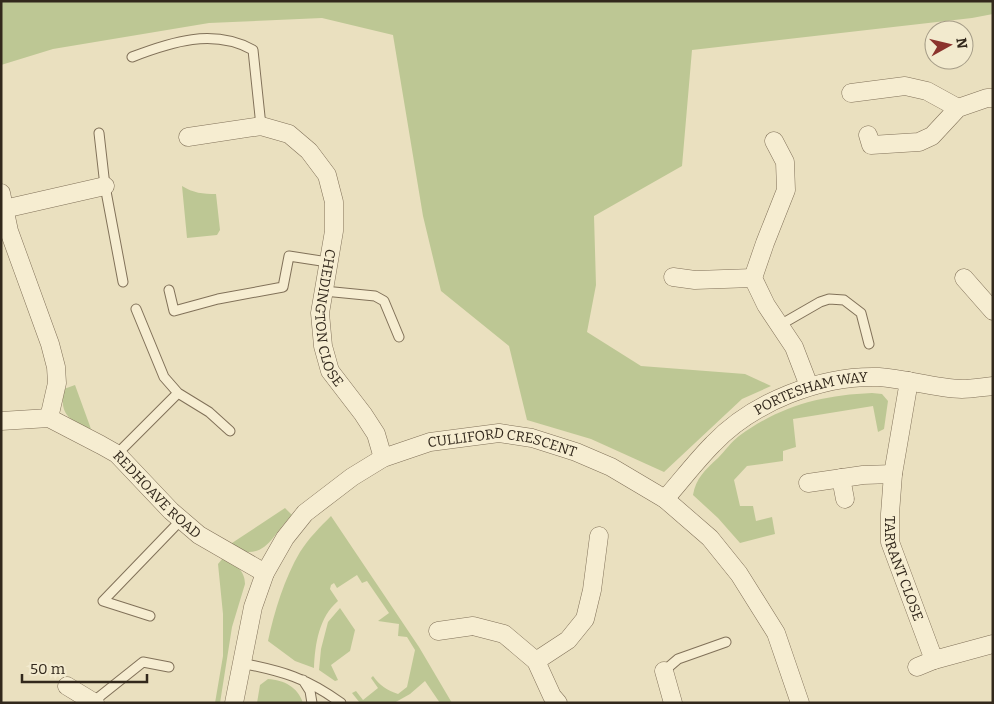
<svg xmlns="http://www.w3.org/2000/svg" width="994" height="704" font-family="Bitter,serif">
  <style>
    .green { fill: #bdc794 }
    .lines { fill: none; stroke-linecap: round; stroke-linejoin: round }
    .service-casing { stroke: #817159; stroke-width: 11 }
    .minor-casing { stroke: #817159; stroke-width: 19 }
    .service { stroke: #f6edd1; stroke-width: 9 }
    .minor { stroke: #f6edd1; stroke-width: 18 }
    .labels { text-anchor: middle; stroke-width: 4.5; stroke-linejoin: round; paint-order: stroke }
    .street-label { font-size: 14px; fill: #32281c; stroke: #f2eace }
  </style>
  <rect width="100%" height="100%" fill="#eae0bf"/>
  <path class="green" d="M1 1H993V14L972 18 692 50 682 166 594 216 596 285 587 332 641 366 745 374 771 386 742 399 664 472 591 439 527 420 509 346 441 291 423 216 393 35 322 18 209 23 53 49 1 65Z
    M182 186C193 193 203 194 216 194L220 230 217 235 187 238Z
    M75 385 91 429C69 420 59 415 64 389Z
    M872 393 882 394 888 401 884 429 878 432 873 406 793 419 796 447 783 451V461L747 466 734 480 740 506H753L756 521 772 517 775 534 740 543 718 518 693 495C696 478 705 470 718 458 725 451 731 442 739 436 780 406 822 395 872 393Z
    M285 508 292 515C270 537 266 563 229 547L232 543Z
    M331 516 419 647 452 703H440L425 681 410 694 394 703H360L352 693 356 691 363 700 378 688 371 678 373 676C380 686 387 690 398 694L407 687 415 650 407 637 398 636 399 624 378 621 389 613 367 581 362 583 357 575 337 588 334 583 331 585 330 589 338 601C319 617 315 644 314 668L295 661 268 641C274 612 285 577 300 552 309 538 320 527 331 516Z
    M223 558C235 564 245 570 245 584L232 627 220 703H215L223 656V614L218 564Z
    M340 608 355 630 350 651 331 665 338 680 335 681 319 670 321 649 328 622Z
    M268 679C284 680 298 687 303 703H257L260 685Z"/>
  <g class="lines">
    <defs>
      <path id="service" d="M132 57C171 42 213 28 253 50L261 126
        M99 133 105 186 123 282
        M169 290 174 311 218 299 283 287 289 256 328 262
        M324 291 375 296 384 301 399 337
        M136 309 164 377 178 393 209 412 230 431
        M780 325 820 302 829 299 844 300 861 313 869 344
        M117 454 178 393
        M150 616 103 601 181 520
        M241 663C282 671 307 678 341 703
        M664 671 678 659 726 642
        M303 680 310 691 312 703
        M94 701 143 662 169 667"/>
      <g id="minor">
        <path d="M851 93 905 86 927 91 958 108"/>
        <path d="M868 135 871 145 919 142 932 136 958 108 987 98H993"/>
        <path id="s1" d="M188 137 261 126 289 134 309 151 327 175 334 202V231L320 313 323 346 330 371 363 414 376 434 383 458"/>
        <path d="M774 141 785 162 786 190 765 243 753 278 766 305 794 347 809 386"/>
        <path d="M1 193 9 231 50 344 56 367 57 383 49 418"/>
        <path d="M4 209 105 186"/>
        <path d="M673 277 695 280 753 278"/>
        <path d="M964 278 993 311"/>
        <path id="s2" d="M909 381 893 474 890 514V542L934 660 993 644"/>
        <path id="s3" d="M1 421 49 418 101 445 117 454 171 511 199 535 265 573"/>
        <path d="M841 478 845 499"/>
        <path d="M808 483 863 475 893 474"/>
        <path id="s4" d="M665 499C681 481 696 461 713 444 753 402 821 375 879 377 907 379 934 388 962 389 972 389 983 387 993 386"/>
        <path d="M438 631 473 626 504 634 536 661 552 696 558 703"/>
        <path d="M536 661 568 640 585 619 592 590 599 536"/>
        <path d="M917 667 934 660"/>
        <path d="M664 671 673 703"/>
        <path d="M67 686 95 703"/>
        <path id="s5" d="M234 703 253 607 265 573 285 538 305 513 352 477 383 458 430 442 499 433 532 438 576 452 611 467 665 499 710 538 739 574 776 633 800 703"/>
      </g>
    </defs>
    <use href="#service" class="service-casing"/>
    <use href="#minor" class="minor-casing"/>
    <use href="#service" class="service"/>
    <use href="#minor" class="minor"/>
  </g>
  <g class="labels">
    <g class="street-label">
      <text dy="5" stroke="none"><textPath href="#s1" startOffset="305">CHEDINGTON CLOSE</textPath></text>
      <text dy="5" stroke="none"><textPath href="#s4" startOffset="186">PORTESHAM WAY</textPath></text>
      <text dy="5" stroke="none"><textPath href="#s5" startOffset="425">CULLIFORD CRESCENT</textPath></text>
      <text dy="5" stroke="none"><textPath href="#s3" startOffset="182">REDHOAVE ROAD</textPath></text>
      <text dy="5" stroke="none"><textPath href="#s2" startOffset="191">TARRANT CLOSE</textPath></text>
    </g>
  </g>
  <rect width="994" height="704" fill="none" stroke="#32281c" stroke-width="5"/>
  <g transform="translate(949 45) rotate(82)"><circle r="24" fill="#f2eace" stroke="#a59c87"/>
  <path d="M0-4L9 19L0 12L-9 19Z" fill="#8b332d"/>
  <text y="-8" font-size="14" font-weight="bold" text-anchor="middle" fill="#32281c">N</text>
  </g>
  <path d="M22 674v8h125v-8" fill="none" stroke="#32281c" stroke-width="2.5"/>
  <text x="30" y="674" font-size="15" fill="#32281c" stroke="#f2eace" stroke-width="4" paint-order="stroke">50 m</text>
</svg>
